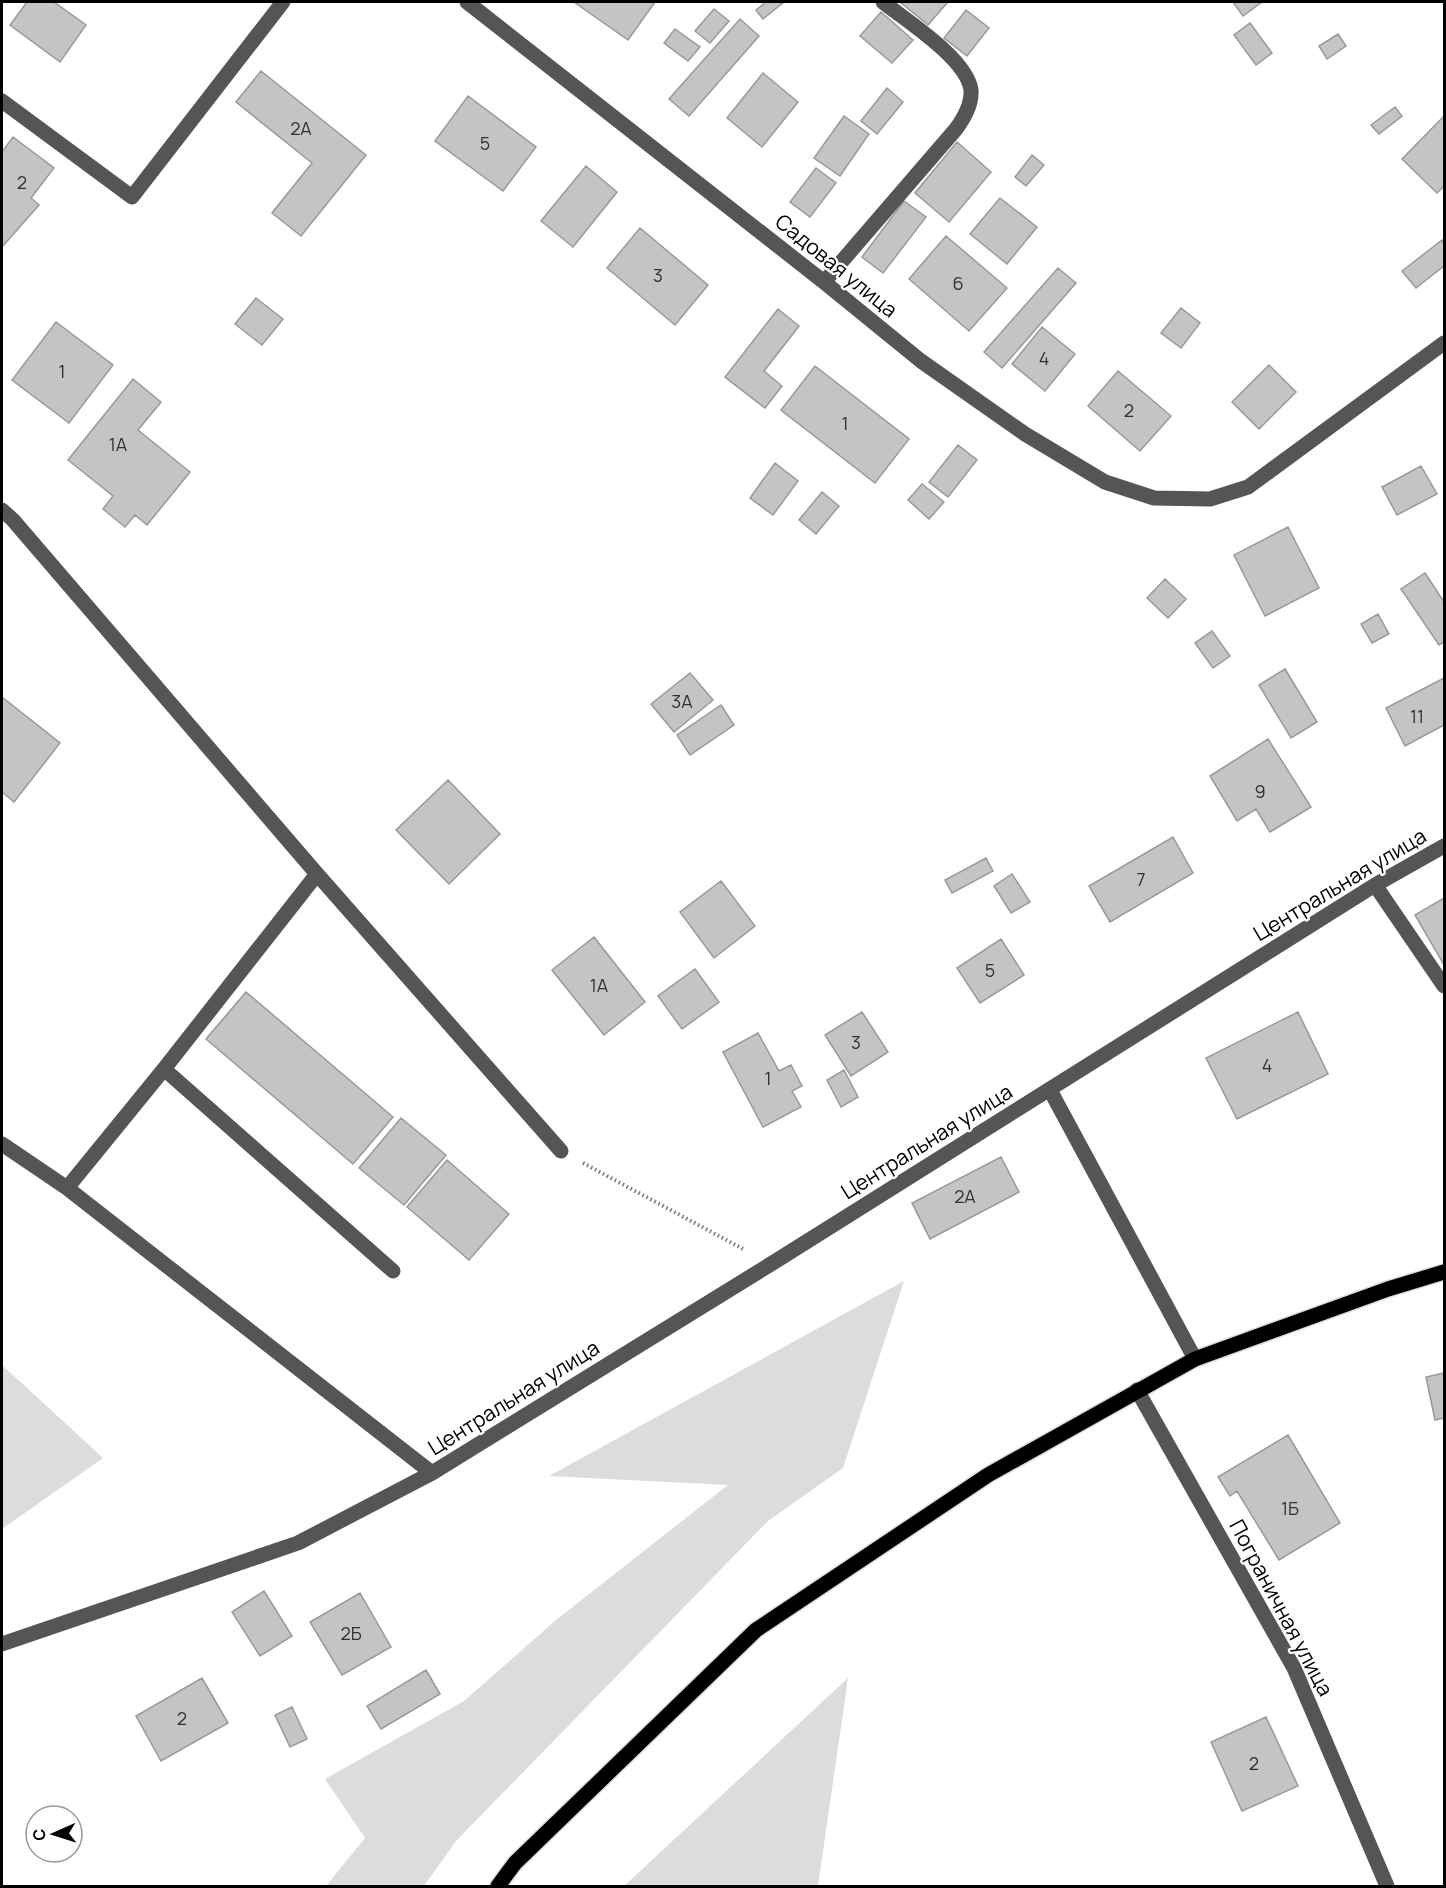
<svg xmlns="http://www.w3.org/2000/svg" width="1446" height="1888" font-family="Manrope,sans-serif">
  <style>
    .green { fill: #dcdcdc }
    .building { fill: #c4c4c4; stroke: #999; stroke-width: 1.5 }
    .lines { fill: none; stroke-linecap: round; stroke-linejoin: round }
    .major-casing { stroke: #dbdbdb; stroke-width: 18 }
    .path { stroke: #777; stroke-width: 4; stroke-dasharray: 1.5 3; stroke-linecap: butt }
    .minor { stroke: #555; stroke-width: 15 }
    .major { stroke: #000; stroke-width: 15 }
    .labels { text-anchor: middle; stroke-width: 4.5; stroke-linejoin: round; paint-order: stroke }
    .number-label { font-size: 18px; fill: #313131 }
    .street-label { font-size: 21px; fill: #000; stroke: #fff }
  </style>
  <rect width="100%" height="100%" fill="#fff"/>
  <path class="green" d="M904 1281 843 1468 768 1521 456 1841 424 1886H326L365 1838 325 1779 464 1701 556 1620 728 1485 549 1476Z
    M2 1365 103 1458 2 1529Z
    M848 1678 818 1886H624Z"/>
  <path class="building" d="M27 2H54L86 25 60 62 10 25Z
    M574 2H655L628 40Z
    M766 2H784L763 19 756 10Z
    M900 2H948L928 25Z
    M1233 2H1262L1243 16Z
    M714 9 729 21 710 43 695 31Z
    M966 10 989 28 967 56 944 38Z
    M881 12 913 40 892 63 860 36Z
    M740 19 759 36 689 116 669 99Z
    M1250 23 1272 53 1256 65 1234 35Z
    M675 29 700 47 688 61 664 43Z
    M1338 34 1346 46 1327 59 1319 46Z
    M261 71 366 155 301 236 272 213 312 163 236 102Z
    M763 73 798 102 762 147 727 118Z
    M887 88 903 102 877 134 861 121Z
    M468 96 536 147 503 191 435 141Z
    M1395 107 1402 116 1379 134 1371 125Z
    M844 116 869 134 840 176 814 158Z
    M1444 116V186L1437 193 1402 159Z
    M13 137 54 168 31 198 39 205 2 247V152Z
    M957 142 991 172 949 222 915 193Z
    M1032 155 1044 165 1026 186 1015 177Z
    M586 166 617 192 573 247 541 221Z
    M816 168 836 183 810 217 790 202Z
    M1000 198 1037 227 1007 264 970 234Z
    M904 201 926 217 883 273 862 257Z
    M640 228 708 285 675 325 607 268Z
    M946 236 1007 288 969 331 909 279Z
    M1442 240 1444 243V266L1416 288 1402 271Z
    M1058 268 1076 283 1002 368 984 352Z
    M256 298 283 319 262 345 235 324Z
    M1181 308 1200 323 1181 348 1161 333Z
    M778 309 799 326 764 371 782 386 765 408 725 377Z
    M56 322 113 365 69 423 12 380Z
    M1042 327 1075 354 1045 391 1012 364Z
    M1269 365 1296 392 1259 429 1232 402Z
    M815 366 909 439 875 483 781 410Z
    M1118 371 1171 416 1140 451 1088 406Z
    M133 379 161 402 138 430 190 472 147 525 135 515 125 527 103 509 113 496 68 460Z
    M958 445 977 460 948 497 929 482Z
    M775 463 798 481 773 515 750 498Z
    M1421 466 1437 494 1397 515 1382 487Z
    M922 484 944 502 929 519 908 500Z
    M822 492 839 506 816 534 799 520Z
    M1288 527 1319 588 1265 616 1234 555Z
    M1425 573 1444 602V642L1439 645 1401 589Z
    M1165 579 1186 599 1168 618 1147 598Z
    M1378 614 1389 634 1372 643 1361 624Z
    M1212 631 1230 656 1213 668 1195 643Z
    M1285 669 1317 722 1291 738 1259 685Z
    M690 673 713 700 674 732 651 704Z
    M1444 678V725L1405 746 1386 708Z
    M2 697 60 743 14 802 2 792Z
    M721 705 734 725 690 755 677 735Z
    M1268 739 1311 807 1270 832 1256 809 1237 821 1210 776Z
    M448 780 500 834 449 884 396 830Z
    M1173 837 1193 873 1110 922 1089 886Z
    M986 858 993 871 952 893 945 880Z
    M1012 874 1030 902 1011 913 994 886Z
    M721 881 755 926 714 958 680 912Z
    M1444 898V965L1415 915Z
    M594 937 645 1002 604 1035 552 970Z
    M1001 939 1024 975 980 1003 957 968Z
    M695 969 719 1002 682 1029 658 996Z
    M246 992 393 1117 353 1164 206 1039Z
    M862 1012 888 1052 851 1076 825 1035Z
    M1298 1012 1328 1074 1237 1119 1206 1058Z
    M758 1033 779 1071 791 1065 802 1086 792 1091 801 1107 763 1127 723 1052Z
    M844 1070 858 1097 841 1107 827 1080Z
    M401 1118 446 1155 404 1205 359 1168Z
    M1001 1157 1019 1192 930 1239 912 1203Z
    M447 1160 509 1214 469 1260 407 1207Z
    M1444 1373V1418L1435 1420 1426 1377Z
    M1288 1435 1340 1523 1279 1560 1237 1491 1230 1496 1218 1477Z
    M264 1591 292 1636 260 1656 232 1612Z
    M360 1593 391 1647 342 1675 310 1622Z
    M426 1670 440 1694 381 1729 367 1706Z
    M202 1678 228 1723 161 1761 136 1716Z
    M292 1707 307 1739 290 1747 275 1715Z
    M1266 1717 1298 1786 1242 1811 1211 1742Z"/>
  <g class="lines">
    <defs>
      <path id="major" d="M498 1886 515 1863 756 1630 988 1475 1195 1359 1388 1289 1444 1272"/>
    </defs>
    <use href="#major" class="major-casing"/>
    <path class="path" d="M583 1163 745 1250"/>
    <path class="minor" d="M467 2 824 282 921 361 1025 434 1105 482 1154 498 1210 499 1248 487 1444 343
      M2 101 132 197 283 2
      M824 282 956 129C964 118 972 105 971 90 967 59 907 21 883 2
      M2 510 13 520 317 874 561 1151
      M1375 885 1444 986
      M164 1069 393 1271
      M1050 1090 1195 1359
      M2 1144 67 1188 432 1473
      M67 1188 164 1069 317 874
      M1137 1390 1294 1668 1387 1886
      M2 1644 298 1543 432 1473 771 1264 1375 885 1444 846"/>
    <use href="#major" class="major"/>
  </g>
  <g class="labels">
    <g class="number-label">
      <text x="301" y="135">2А</text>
      <text x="485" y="150">5</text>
      <text x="22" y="189">2</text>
      <text x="658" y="282">3</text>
      <text x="958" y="290">6</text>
      <text x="1044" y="365">4</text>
      <text x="62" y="378">1</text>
      <text x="1129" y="417">2</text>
      <text x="845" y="430">1</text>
      <text x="118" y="451">1А</text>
      <text x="682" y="708">3А</text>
      <text x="1417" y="723">11</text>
      <text x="1260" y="798">9</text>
      <text x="1141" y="886">7</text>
      <text x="990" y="977">5</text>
      <text x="599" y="992">1А</text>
      <text x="856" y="1049">3</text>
      <text x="1267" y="1072">4</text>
      <text x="768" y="1085">1</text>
      <text x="965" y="1203">2А</text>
      <text x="1290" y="1515">1Б</text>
      <text x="351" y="1640">2Б</text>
      <text x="182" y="1725">2</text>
      <text x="1254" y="1770">2</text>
    </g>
    <g class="street-label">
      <text transform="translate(836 266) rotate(39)" y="7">Садовая улица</text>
      <text transform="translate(1340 885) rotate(-31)" y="7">Центральная улица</text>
      <text transform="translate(927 1142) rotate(-32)" y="7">Центральная улица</text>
      <text transform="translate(514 1398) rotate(-32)" y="7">Центральная улица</text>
      <text transform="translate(1281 1608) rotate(62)" y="7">Пограничная улица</text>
    </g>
  </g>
  <rect width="1446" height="1888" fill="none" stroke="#000000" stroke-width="6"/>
  <g transform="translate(54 1834) rotate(267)"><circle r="28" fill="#ffffff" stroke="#999999" stroke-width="1.5"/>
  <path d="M0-4.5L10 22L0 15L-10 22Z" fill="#000000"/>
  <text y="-9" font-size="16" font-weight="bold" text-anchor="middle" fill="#000000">С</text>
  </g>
</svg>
